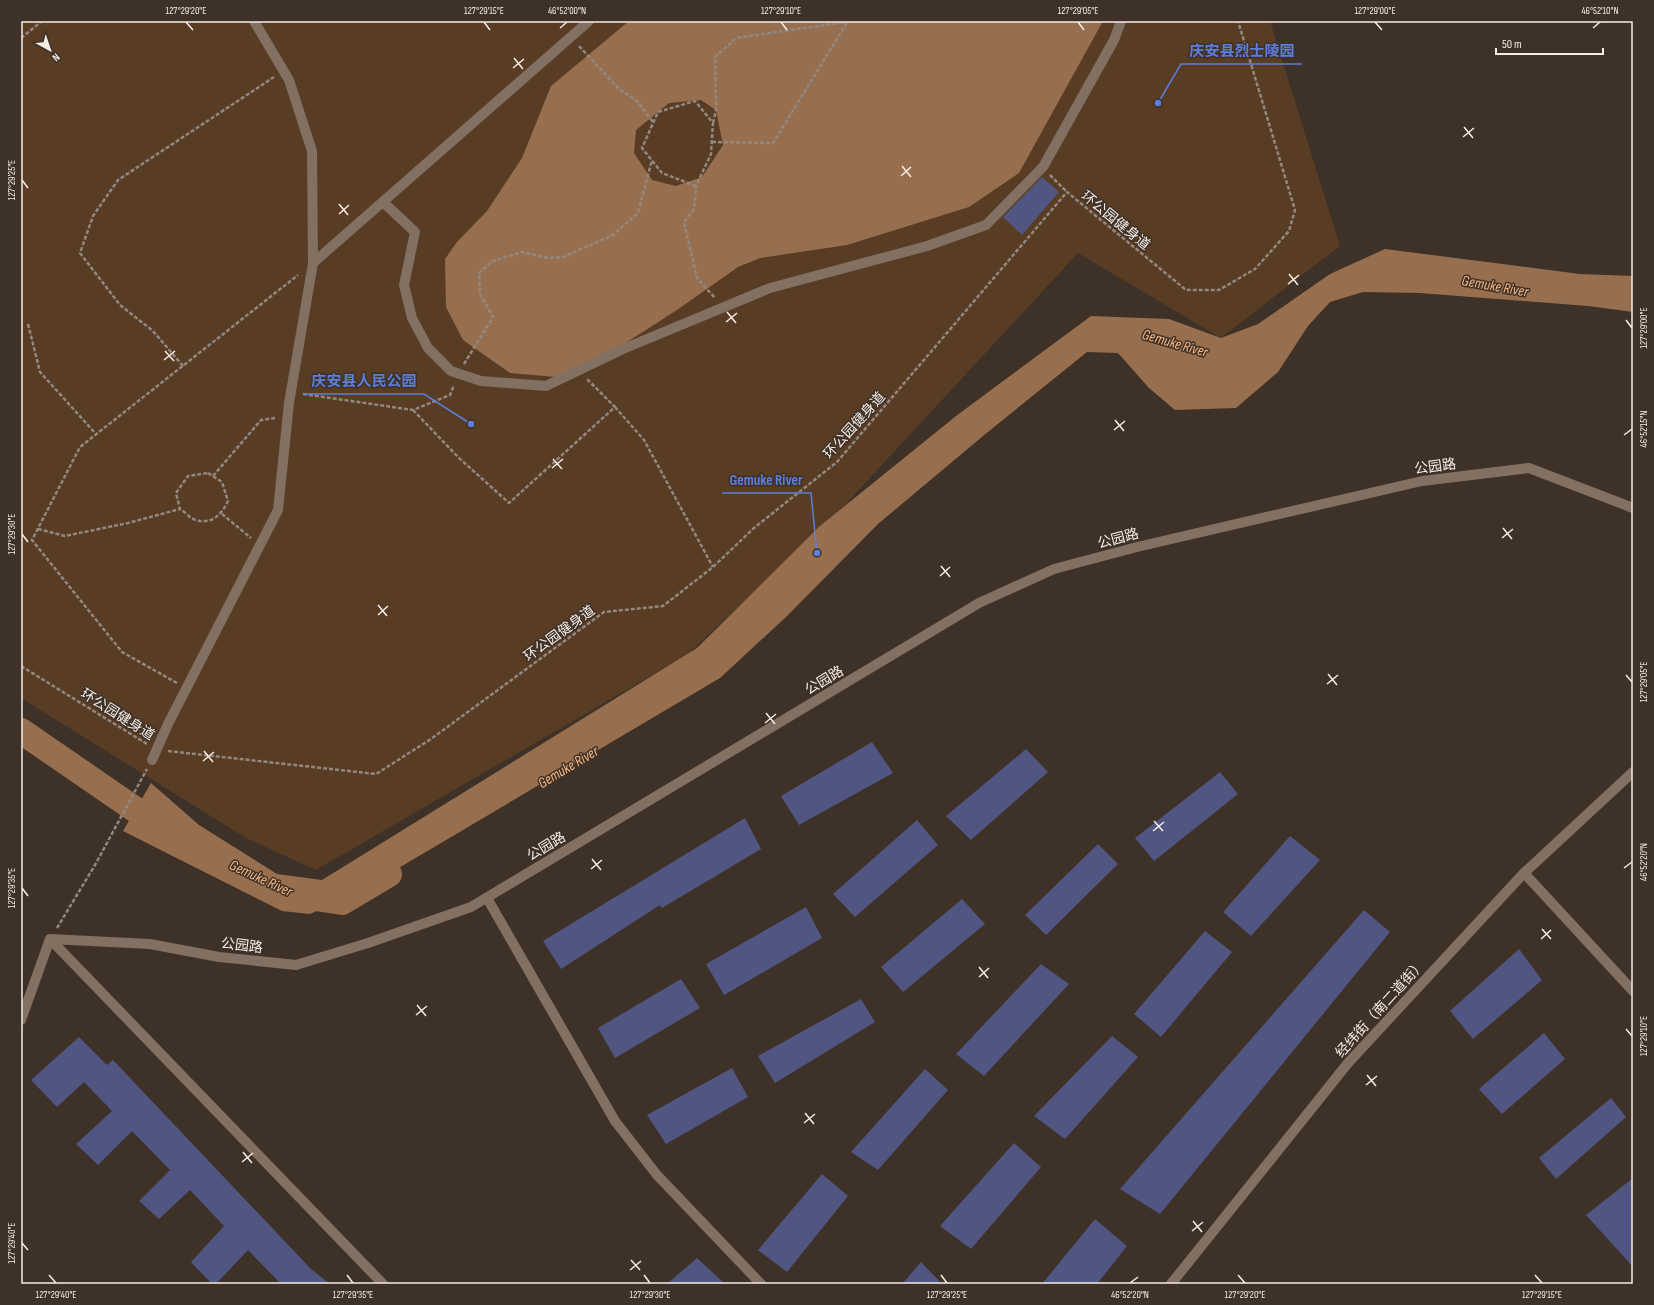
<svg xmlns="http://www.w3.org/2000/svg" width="1654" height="1305" font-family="'Sofia Sans Condensed','Noto Sans SC',sans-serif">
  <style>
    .green { fill: #593c24 }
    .water { fill: #986f4e; fill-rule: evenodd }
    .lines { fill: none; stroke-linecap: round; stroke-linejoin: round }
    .river { stroke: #986f4e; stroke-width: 26 }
    .building { fill: #505681 }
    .path { stroke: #938880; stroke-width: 2.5; stroke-dasharray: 4 2; stroke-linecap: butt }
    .minor { stroke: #827062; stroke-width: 10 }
    .ticks { fill: none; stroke: #f6ede7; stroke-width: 1.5 }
    .labels { text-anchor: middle; stroke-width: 3; stroke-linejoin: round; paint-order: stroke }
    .street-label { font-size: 14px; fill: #f6ede7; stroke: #3e3127 }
    .water-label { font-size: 15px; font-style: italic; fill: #f8b784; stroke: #3e3127 }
    .leader { fill: none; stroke: #5e7edc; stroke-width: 1.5 }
    .callout-dot { fill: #5e7edc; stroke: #3e3127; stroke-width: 1.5 }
    .callout-label { font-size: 15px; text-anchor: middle; font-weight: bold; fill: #5e7edc; stroke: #3e3127; stroke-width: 3; stroke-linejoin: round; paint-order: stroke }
    .neatline { fill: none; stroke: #f6ede7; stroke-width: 1.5 }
    .ticks-label { font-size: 10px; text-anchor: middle; fill: #f6ede7 }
  </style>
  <rect width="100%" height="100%" fill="#3e3127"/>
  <path class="green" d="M21 21H1270L1340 246 1221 338 1078 253 844 506 687 655 316 870 246 838 21 698Z"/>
  <path class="water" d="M629 21H1103L1019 173 969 207 847 245 760 258 738 267 677 310 602 358 556 377 510 373 463 340 446 307 445 259 457 242 487 211 522 158 551 86ZM701 100 716 110 723 145 702 177 676 186 652 180 634 153 636 130 669 103Z
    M1385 249 1580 274 1633 276V312L1588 306 1420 293 1363 292 1330 302 1308 326 1278 372 1236 408 1175 410 1149 388 1118 353 1087 352 983 436 878 524 786 617 720 678 358 892 310 914 282 911 123 831 151 783 199 825 277 874 322 880 697 648 820 526 956 416 1091 316 1169 319 1221 338 1258 324 1330 274Z"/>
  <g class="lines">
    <path class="river" d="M21 731 165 830
      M302 896 342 902 389 874"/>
  </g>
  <path class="building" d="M1042 177 1059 192 1022 235 1003 217Z
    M872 742 893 773 799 825 781 796Z
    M1026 749 1048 772 971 840 946 816Z
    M1220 772 1238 794 1154 861 1135 838Z
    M745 818 761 849 662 908 660 905 561 969 543 941Z
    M917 820 938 845 855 917 833 894Z
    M1290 836 1320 860 1251 936 1223 912Z
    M1098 844 1118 864 1046 935 1025 915Z
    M962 899 985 924 903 992 881 967Z
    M806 907 822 938 724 995 706 964Z
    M1364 910 1390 932 1160 1214 1120 1189Z
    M1205 931 1232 952 1161 1037 1134 1014Z
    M1519 949 1542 980 1473 1039 1450 1011Z
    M1041 964 1069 984 984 1076 956 1054Z
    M681 979 700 1008 615 1058 598 1028Z
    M861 999 875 1022 775 1083 758 1056Z
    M1544 1033 1565 1059 1502 1114 1479 1089Z
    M1112 1036 1138 1057 1065 1139 1034 1116Z
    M79 1037 107 1065 113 1060 311 1269 330 1284H281L248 1250 216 1284H212L191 1262 224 1226 190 1190 159 1219 139 1201 170 1170 132 1131 98 1165 76 1144 112 1111 84 1082 57 1107 31 1080Z
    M732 1068 748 1097 666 1144 647 1115Z
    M925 1069 948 1090 878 1170 851 1152Z
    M1611 1098 1626 1117 1556 1179 1539 1158Z
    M1014 1143 1041 1167 971 1249 940 1226Z
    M822 1174 848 1196 787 1272 758 1250Z
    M1633 1178V1267L1586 1215Z
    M1095 1219 1127 1246 1097 1284H1042Z
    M697 1258 725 1284H667Z
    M921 1262 942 1284H902Z"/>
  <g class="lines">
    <path class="path" d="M21 38 42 21
      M579 46 619 89 637 101 653 122
      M713 123 716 110 715 57 736 38 846 22
      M712 142 773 143 848 21
      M1050 175 1067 192
      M696 186 662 173 642 148 658 112 695 101 713 123 711 154 696 186 694 209 684 222 697 278 715 298
      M28 324 40 372 96 434
      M464 364 493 317 480 294 479 273 493 261 522 252 548 258 563 257 613 235 638 213 652 160
      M183 366 153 331 120 305 80 253 93 216 118 180 274 77
      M303 394 413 410 450 395 454 385
      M615 407 644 440 713 567
      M413 410 459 458 509 503 615 407 587 379
      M208 473 222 482 228 501C222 514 212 525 196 520 191 519 185 512 180 509L176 493 188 476Z
      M213 476 261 420 275 418
      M222 514 251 538
      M38 529 65 536 128 523 180 509
      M21 666 147 744
      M177 683 122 652 32 540 80 447 298 275
      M168 751 376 774 431 739 604 612 663 606 713 567 754 528 837 462 1067 192 1186 290H1219L1255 269 1289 231 1295 210 1238 21
      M57 928 95 865 147 769"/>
    <path class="minor" d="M383 202 415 232 404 285 412 318 428 348 451 371 481 381 546 386 623 349 770 288 927 246 986 225 1043 167 1114 40 1121 21
      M313 263 589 21
      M152 760 168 724 278 510 289 403 313 263 312 151 289 80 254 21
      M1524 873 1633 991
      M487 898 615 1121 657 1175 761 1284
      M50 939 150 944 219 957 296 965 368 943 471 907 979 603 1054 569 1137 547 1422 481 1529 468 1633 508
      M50 939 383 1284
      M21 1020 50 939
      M1171 1284 1348 1063 1524 873 1633 772"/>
  </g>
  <path class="ticks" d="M186 22 193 30M484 22 490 30M781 22 787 30M1078 22 1084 30M1375 22 1382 30M560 28 567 22M1593 28 1600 22M514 58 523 69M513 68 524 59M1464 127 1473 138M1463 137 1474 128M902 166 911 177M901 176 911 167M22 180 28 188M339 204 348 215M339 214 349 205M1289 274 1298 285M1288 284 1299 275M727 312 736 323M1626 320 1632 328M726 322 737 313M165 351 174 361M164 360 175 351M1115 420 1124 431M1114 430 1125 421M1624 435 1632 429M553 459 562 469M552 468 563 459M1503 528 1512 539M22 534 28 542M1502 538 1513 529M941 566 950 577M940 576 950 567M378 605 387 616M378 615 388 606M1328 674 1337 685M1626 675 1632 682M1327 684 1338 675M766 713 775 724M765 723 776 714M204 751 213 762M203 761 214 752M1154 821 1163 831M1153 831 1164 822M592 859 601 870M1624 868 1632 862M591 869 602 860M22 888 28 896M1542 929 1551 939M1541 939 1551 930M979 967 988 978M979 977 989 968M417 1005 426 1016M416 1015 427 1006M1626 1029 1632 1036M1367 1075 1376 1086M1366 1085 1377 1076M805 1113 814 1124M804 1123 815 1114M243 1152 252 1163M242 1162 253 1153M1193 1221 1202 1232M1192 1231 1203 1222M22 1243 28 1250M631 1260 640 1270M630 1270 641 1261M49 1275 56 1283M347 1275 353 1283M644 1275 650 1283M941 1275 947 1283M1238 1275 1245 1283M1535 1275 1542 1283M1130 1283 1138 1277"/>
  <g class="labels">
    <g class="street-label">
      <text transform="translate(1116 220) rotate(39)" y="5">环公园健身道</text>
      <text transform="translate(854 425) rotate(-48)" y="5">环公园健身道</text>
      <text transform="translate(1435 466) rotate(-8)" y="5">公园路</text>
      <text transform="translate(1118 538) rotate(-15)" y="5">公园路</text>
      <text transform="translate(559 633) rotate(-36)" y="5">环公园健身道</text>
      <text transform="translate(824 680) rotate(-31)" y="5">公园路</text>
      <text transform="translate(118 714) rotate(32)" y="5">环公园健身道</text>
      <text transform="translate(546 846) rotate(-31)" y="5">公园路</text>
      <text transform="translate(242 945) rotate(7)" y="5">公园路</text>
      <text transform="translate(1380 1008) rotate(-48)" y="5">经纬街（南二道街）</text>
    </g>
    <g class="water-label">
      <text transform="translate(1495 286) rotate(10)" y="5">Gemuke River</text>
      <text transform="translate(1175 343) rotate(16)" y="5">Gemuke River</text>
      <text transform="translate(568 767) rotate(-31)" y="5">Gemuke River</text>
      <text transform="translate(261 878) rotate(25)" y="5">Gemuke River</text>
    </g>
  </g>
  <path class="leader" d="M1158 103L1181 64H1302M471 424L424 394H303M817 553L811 493H722"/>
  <g class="callout-dot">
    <circle cx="1158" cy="103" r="4"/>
    <circle cx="471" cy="424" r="4"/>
    <circle cx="817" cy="553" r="4"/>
  </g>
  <g class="callout-label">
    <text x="1242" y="56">庆安县烈士陵园</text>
    <text x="364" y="386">庆安县人民公园</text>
    <text x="766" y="485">Gemuke River</text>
  </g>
  <rect width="1654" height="1305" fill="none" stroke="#3e3127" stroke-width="44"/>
  <g transform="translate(50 50) rotate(140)" stroke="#3e3127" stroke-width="3" paint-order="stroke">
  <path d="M0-3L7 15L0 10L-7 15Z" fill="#f6ede7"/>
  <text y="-6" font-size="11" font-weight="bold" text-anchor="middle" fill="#f6ede7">N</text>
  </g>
  <path d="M1496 48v6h107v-6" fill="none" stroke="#f6ede7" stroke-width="2"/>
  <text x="1502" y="48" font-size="12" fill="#f6ede7" stroke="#3e3127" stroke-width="3" paint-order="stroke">50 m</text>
  <rect x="22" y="22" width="1610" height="1261" class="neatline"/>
  <g class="ticks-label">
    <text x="186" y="14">127°29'20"E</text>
    <text x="484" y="14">127°29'15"E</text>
    <text x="567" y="14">46°52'00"N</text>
    <text x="781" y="14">127°29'10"E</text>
    <text x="1078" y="14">127°29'05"E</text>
    <text x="1375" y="14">127°29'00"E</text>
    <text x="1600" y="14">46°52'10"N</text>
    <text transform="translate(11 180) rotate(-90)" y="4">127°29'25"E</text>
    <text transform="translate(1643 328) rotate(-90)" y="4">127°29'00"E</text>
    <text transform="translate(1643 429) rotate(-90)" y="4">46°52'15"N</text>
    <text transform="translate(11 534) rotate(-90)" y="4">127°29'30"E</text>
    <text transform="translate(1643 682) rotate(-90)" y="4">127°29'05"E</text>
    <text transform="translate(1643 862) rotate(-90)" y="4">46°52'20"N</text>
    <text transform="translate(11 888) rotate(-90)" y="4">127°29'35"E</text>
    <text transform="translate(1643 1036) rotate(-90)" y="4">127°29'10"E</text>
    <text transform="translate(11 1243) rotate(-90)" y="4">127°29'40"E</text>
    <text x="56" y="1298">127°29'40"E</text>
    <text x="353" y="1298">127°29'35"E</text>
    <text x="650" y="1298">127°29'30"E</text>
    <text x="947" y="1298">127°29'25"E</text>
    <text x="1130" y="1298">46°52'20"N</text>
    <text x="1245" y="1298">127°29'20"E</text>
    <text x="1542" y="1298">127°29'15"E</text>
  </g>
</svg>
